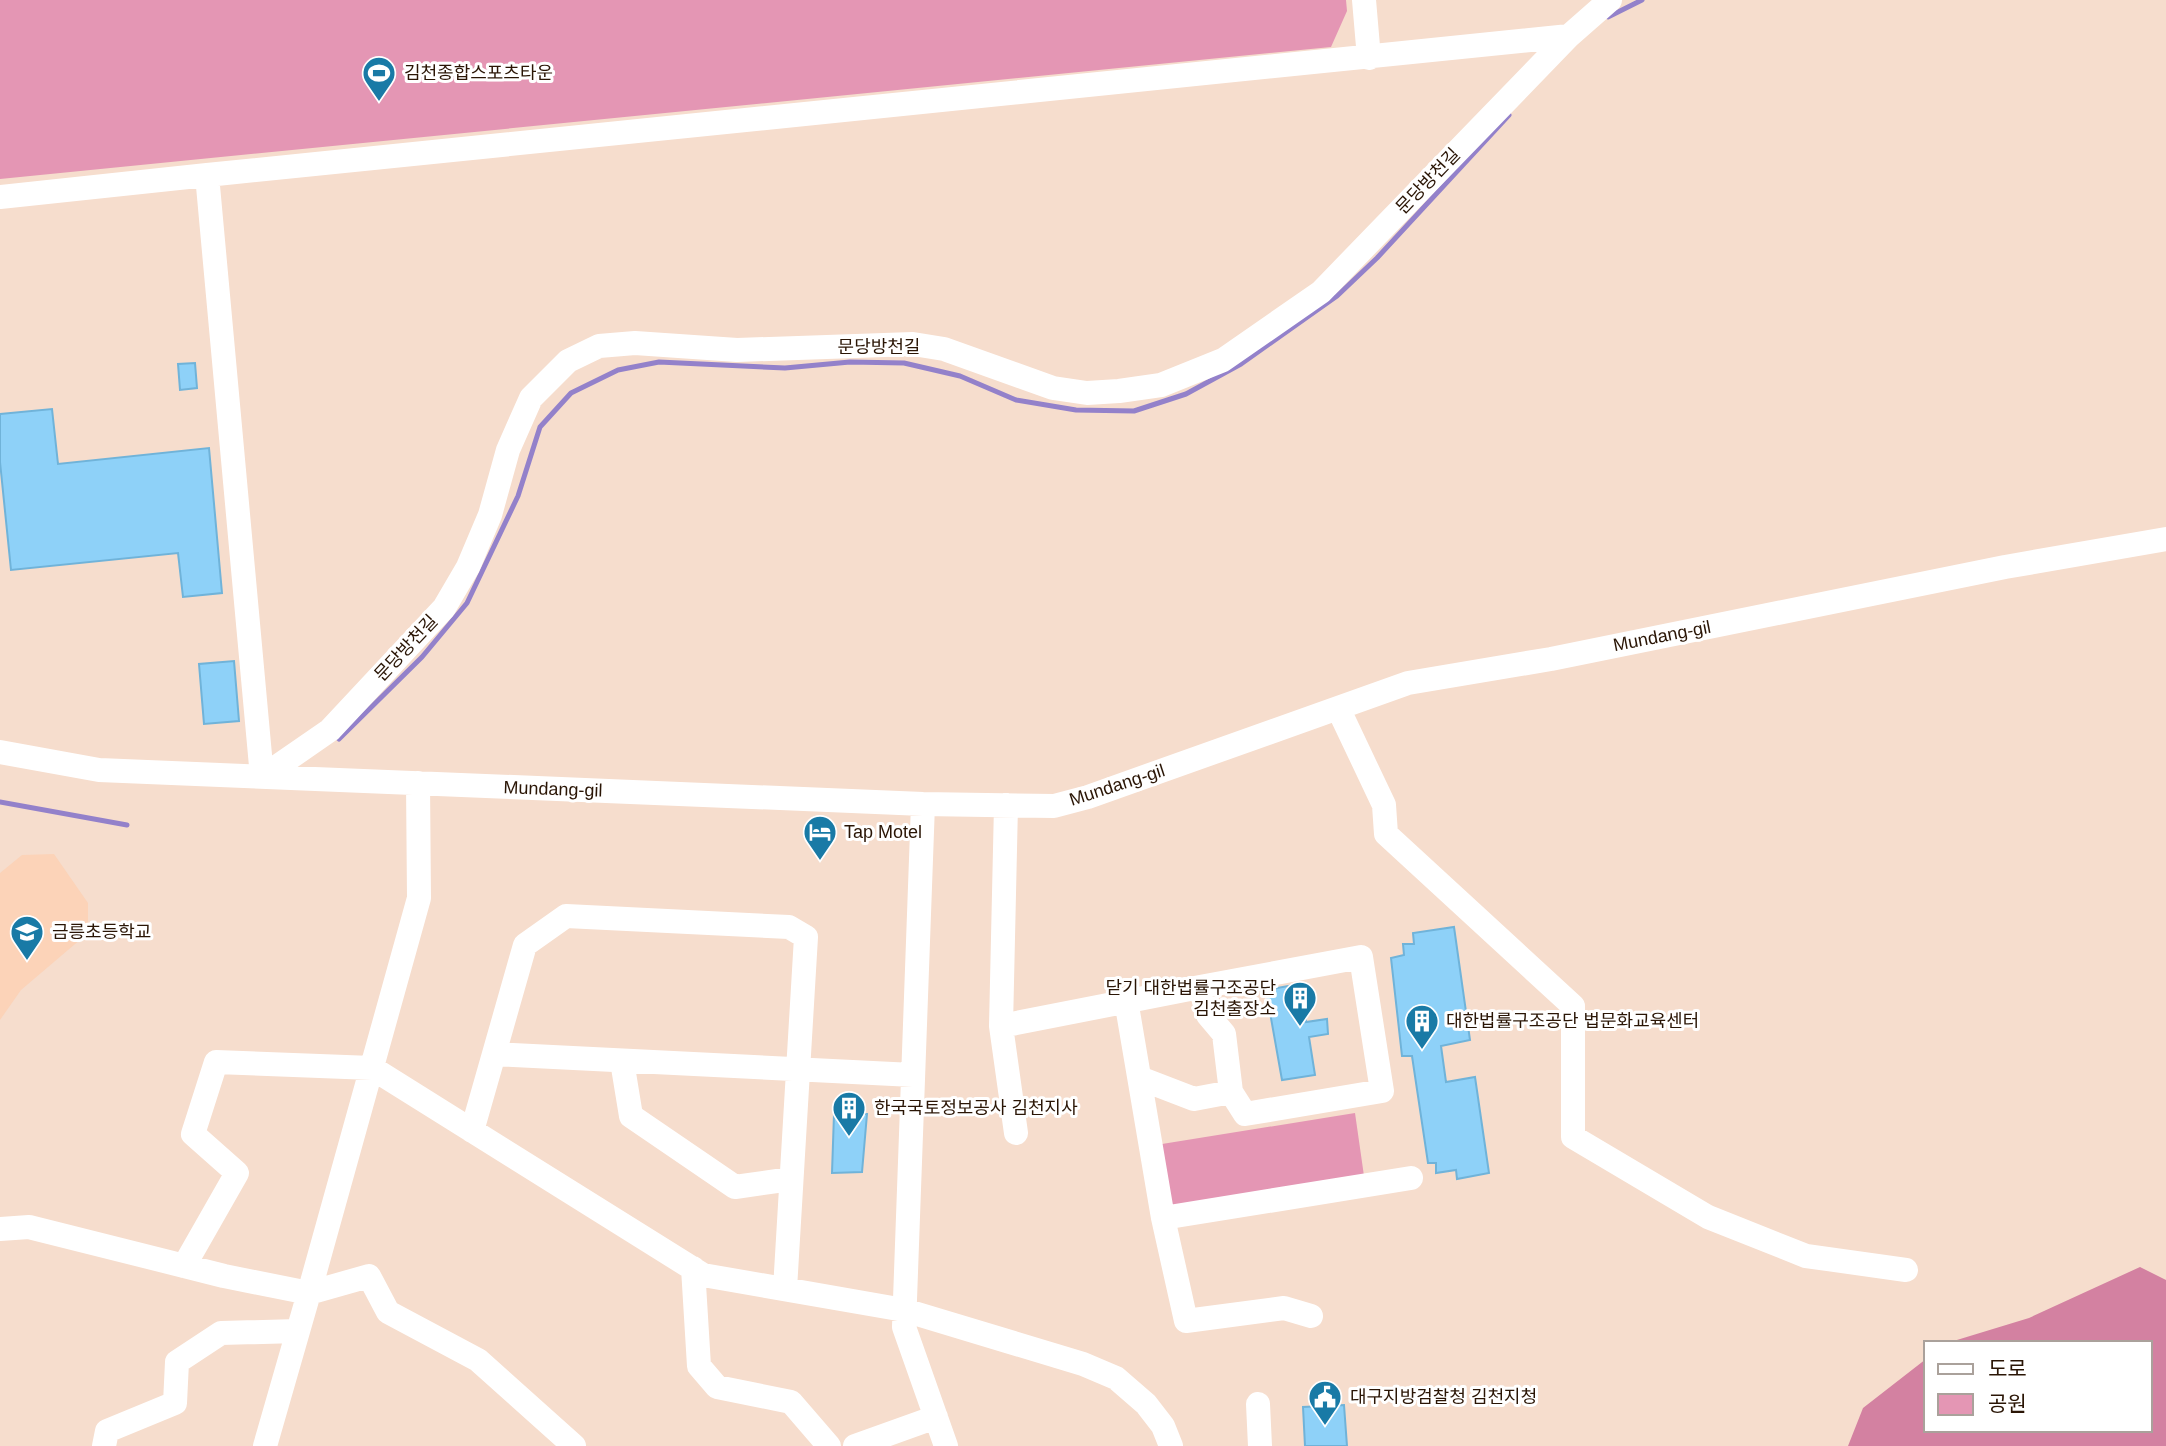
<svg xmlns="http://www.w3.org/2000/svg" width="2166" height="1446" font-family="Helvetica,'Noto Sans KR',sans-serif">
  <style>
    .built { fill: #fcd3b8 }
    .green { fill: #e496b4 }
    .forest { fill: #d381a1 }
    .lines { fill: none; stroke-linecap: round; stroke-linejoin: round }
    .stream { stroke: #9381ca; stroke-width: 5 }
    .building { fill: #8ed1f8; stroke: #70b3d9; stroke-width: 2 }
    .minor { stroke: #fff; stroke-width: 24 }
    .labels { text-anchor: middle; stroke-width: 6; stroke-linejoin: round; paint-order: stroke }
    .poi-label { font-size: 18px; fill: #2a1505; stroke: #fff; text-anchor: start }
    .street-label { font-size: 18px; fill: #2a1505; stroke: #fff }
  </style>
  <rect width="100%" height="100%" fill="#f6ddcd"/>
  <path class="built" d="M54 854 88 903V933L21 990 0 1020V873L22 855Z"/>
  <path class="green" d="M0 0H1346L1347 11 1331 47 0 179Z
    M1355 1113 1364 1176 1170 1209 1162 1144Z"/>
  <path class="forest" d="M2140 1267 2166 1280V1446H1848L1863 1408 1926 1359V1430H2150V1343H1947L2029 1318Z"/>
  <g class="lines">
    <path class="stream" d="M1608 17 1642 0
      M339 739 422 657 467 603 518 496 540 427 571 393 618 370 659 362 785 368 850 362 904 363 960 376 1016 400 1076 410 1134 411 1186 394 1241 364 1337 296 1377 258 1509 115
      M0 802 127 825"/>
  </g>
  <path class="building" d="M195 363 197 388 180 390 178 364Z
    M52 409 58 464 209 448 222 593 183 597 178 553 11 570 0 462V414Z
    M234 661 239 721 204 724 199 664Z
    M1454 927 1470 1040 1441 1046 1446 1082 1475 1077 1489 1173 1457 1179 1456 1170 1436 1173V1163H1428L1412 1056H1402L1391 958 1404 955 1403 944H1414L1413 933Z
    M1300 984 1306 1022 1327 1019 1328 1034 1309 1037 1315 1075 1282 1080 1266 990Z
    M834 1114H867L862 1172 832 1173Z
    M1344 1405 1347 1446H1305L1303 1407Z"/>
  <g class="lines">
    <path class="minor" d="M1364 0 1369 58
      M207 175 1569 36
      M0 197 207 175 262 777 330 730 444 608 468 567 490 515 508 450 531 398 568 361 599 346 635 343 737 350 913 344 944 349 1053 388 1087 393 1119 391 1161 385 1223 360 1321 292 1569 36 1610 0
      M1338 708 1384 805 1386 834 1573 1006V1137L1708 1217 1806 1256 1906 1270
      M0 752 99 770 923 804 1054 806 1088 797 1408 683 1551 659 2005 567 2166 539
      M418 783 419 898 309 1293 369 1276 388 1312 478 1360 574 1446
      M923 804 904 1327 946 1446
      M1006 805 1001 1026 1016 1133
      M1200 987 1361 957 1382 1091 1245 1114 1231 1092
      M1126 1000 1163 1218 1186 1321 1284 1308 1311 1316
      M1001 1026 1200 987 1208 1015 1224 1034 1231 1092 1194 1099 1142 1079
      M494 1054 913 1075
      M622 1061 631 1116 735 1187 791 1179
      M472 1131 525 945 566 916 789 927 806 937 785 1289
      M1163 1218 1411 1178
      M0 1229 29 1227 224 1276 309 1293 265 1446
      M184 1266 237 1173 193 1134 216 1062 372 1068 703 1275 904 1310 1083 1364 1116 1378 1146 1404 1163 1426 1171 1446
      M693 1268 699 1366 717 1387 791 1402 829 1446
      M1258 1404 1260 1446
      M104 1446 107 1431 175 1403 177 1362 221 1333 298 1331
      M855 1446 936 1417"/>
  </g>
  <defs>
    <symbol id="stadium-pin" viewBox="-11 -11 22 30"><path d="M0 17L-7.5 6A9.5 9.5 0 1 1 7.5 6Z" fill="#197aa6" stroke="#fff"/><path d="M0-5a6.5 5 0 1 0 0 10a6.5 5 0 1 0 0-10ZM-3.5-1.8h7v3.6h-7Z" fill="#fff"/></symbol>
    <symbol id="hotel-pin" viewBox="-11 -11 22 30"><path d="M0 17L-7.5 6A9.5 9.5 0 1 1 7.5 6Z" fill="#197aa6" stroke="#fff"/><path d="M-6-4.5h1.5V1H6V5H4.5V3h-9V5H-6ZM-4 0a1.8 1.8 0 1 1 3.6 0ZM.5 0V-2.5h3Q6-2.5 6 0Z" fill="#fff"/></symbol>
    <symbol id="school-pin" viewBox="-11 -11 22 30"><path d="M0 17L-7.5 6A9.5 9.5 0 1 1 7.5 6Z" fill="#197aa6" stroke="#fff"/><path d="M0-5L7-2L0 1L-7-2ZM-4 1L0 2.5L4 1V4Q0 6-4 4Z" fill="#fff"/></symbol>
    <symbol id="building-pin" viewBox="-11 -11 22 30"><path d="M0 17L-7.5 6A9.5 9.5 0 1 1 7.5 6Z" fill="#197aa6" stroke="#fff"/><path d="M-4-6H4V6H1V3H-1V6H-4ZM-2.5-4.3h1.7v1.8h-1.7ZM.8-4.3h1.7v1.8H.8ZM-2.5-1h1.7V.8h-1.7ZM.8-1h1.7V.8H.8Z" fill="#fff"/></symbol>
    <symbol id="civic-pin" viewBox="-11 -11 22 30"><path d="M0 17L-7.5 6A9.5 9.5 0 1 1 7.5 6Z" fill="#197aa6" stroke="#fff"/><path d="M-.6-6.5H3V-4.5H.6V-3L4-1V1h2V6H-6V1h2V-1L-.6-3ZM-1.2 2.5V6h2.4V2.5Z" fill="#fff"/></symbol>
  </defs>
  <g fill-rule="evenodd">
    <use href="#stadium-pin" x="360" y="54" width="38" height="52"/>
    <use href="#hotel-pin" x="801" y="813" width="38" height="52"/>
    <use href="#school-pin" x="8" y="913" width="38" height="52"/>
    <use href="#building-pin" x="1281" y="979" width="38" height="52"/>
    <use href="#building-pin" x="1403" y="1002" width="38" height="52"/>
    <use href="#building-pin" x="830" y="1089" width="38" height="52"/>
    <use href="#civic-pin" x="1306" y="1378" width="38" height="52"/>
  </g>
  <g class="labels">
    <g class="poi-label">
      <text x="404" y="79">김천종합스포츠타운</text>
      <text x="844" y="838">Tap Motel</text>
      <text x="52" y="938">금릉초등학교</text>
      <text x="1276" y="994" text-anchor="end">닫기 대한법률구조공단<tspan x="1276" dy="21">김천출장소</tspan></text>
      <text x="1446" y="1027">대한법률구조공단 법문화교육센터</text>
      <text x="874" y="1114">한국국토정보공사 김천지사</text>
      <text x="1350" y="1403">대구지방검찰청 김천지청</text>
    </g>
    <g class="street-label">
      <text transform="translate(1428 181) rotate(-46)" y="6">문당방천길</text>
      <text x="879" y="353">문당방천길</text>
      <text transform="translate(1662 636) rotate(-11)" y="6">Mundang-gil</text>
      <text transform="translate(406 648) rotate(-47)" y="6">문당방천길</text>
      <text transform="translate(1117 785) rotate(-18)" y="6">Mundang-gil</text>
      <text transform="translate(553 789) rotate(2)" y="6">Mundang-gil</text>
    </g>
  </g>
  <rect x="1924" y="1341" width="228" height="91" fill="#ffffff" stroke="#aaa19b" stroke-width="2"/>
  <rect x="1938" y="1364" width="35" height="10" fill="#ffffff" stroke="#aaa19b" stroke-width="2"/>
  <text x="1988" y="1376" font-size="21" fill="#2a1505">도로</text>
  <rect x="1938" y="1394" width="35" height="21" fill="#e496b4" stroke="#aaa19b" stroke-width="2"/>
  <text x="1988" y="1411" font-size="21" fill="#2a1505">공원</text>
</svg>
